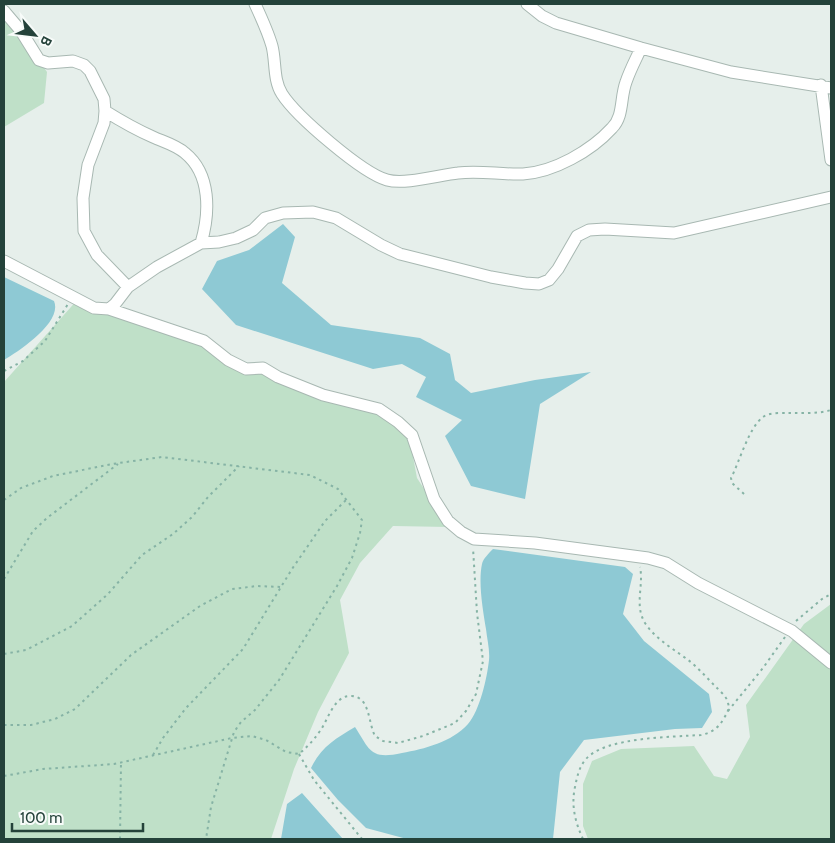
<svg xmlns="http://www.w3.org/2000/svg" width="835" height="843" font-family="Cabin,sans-serif">
  <style>
    .green { fill: #bfe0c8 }
    .water { fill: #8ec9d4 }
    .lines { fill: none; stroke-linecap: round; stroke-linejoin: round }
    .minor-casing { stroke: #a8b8b2; stroke-width: 13 }
    .path { stroke: #86b3a5; stroke-width: 2; stroke-dasharray: 2.5 4; stroke-linecap: butt }
    .minor { stroke: #fff; stroke-width: 11 }
  </style>
  <rect width="100%" height="100%" fill="#e6efeb"/>
  <path class="green" d="M4 11 47 72 44 103 4 127Z
    M79 298 137 316 232 358 407 425 417 478 449 527 393 526 360 563 340 600 349 653 318 712 294 769 271 839H4V382Z
    M831 604V839H588L583 826V784L592 761 621 749 694 746 714 776 727 779 750 737 746 705 804 624Z"/>
  <path class="water" d="M283 224 295 237 282 283 331 325 420 338 450 354 455 380 471 393 535 380 591 372 540 404 525 499 471 486 445 436 462 420 416 397 426 377 402 364 373 369 236 325 202 289 217 261 249 250Z
    M4 277 54 301C63 322 19 351 4 360Z
    M493 549 625 567 633 574 623 614 644 641 709 694 712 712 702 728 675 729 584 740 560 772 553 839H407L366 828 338 800 311 768C321 747 335 739 355 727 370 750 370 760 402 753 424 749 452 742 468 724 480 710 487 678 489 660 490 650 487 639 486 629 483 611 478 582 482 564 483 559 489 553 493 549Z
    M302 793 343 839H281L287 804Z"/>
  <g class="lines">
    <defs>
      <path id="minor" d="M255 4C261 17 268 32 272 46 276 61 273 80 282 94 296 116 362 173 387 180 405 185 439 175 458 173 480 170 501 175 523 174 554 172 591 151 612 128 624 116 620 98 626 82 630 70 636 59 641 48
        M527 4 542 16 556 23 641 48 731 72 831 88
        M4 11 21 31 39 60 48 63 73 61 84 65 90 71 104 99 105 111 104 123 88 165 83 198 84 231 97 255 128 287
        M821 85 831 160
        M105 111C121 121 137 130 153 137 164 142 176 145 185 153 211 174 210 213 201 243
        M4 261 94 308 109 309 115 304 128 287 157 267 201 243 219 242 236 238 253 230 265 218 283 213 313 212 336 218 381 245 400 254 491 277 525 283 539 284 549 280 558 269 577 236 589 230 605 229 674 233 831 197
        M109 309 204 341 228 360 246 369 263 368 278 377 323 395 379 409 398 422 412 435 434 499 448 521 461 532 474 539 535 543 648 558 666 563 698 583 792 631 831 663"/>
    </defs>
    <use href="#minor" class="minor-casing"/>
    <path class="path" d="M4 371 23 361 45 341 68 304
      M744 494 732 483 731 478C739 463 749 427 763 417 770 412 781 413 789 413 803 413 818 414 831 410
      M4 500 21 488 53 476 112 464 162 457 310 475 338 489 362 520 360 533 352 558 337 586 279 680 255 710 241 722 234 732 211 807 206 839
      M4 579 33 531 47 518 118 464
      M796 621 822 599 831 594
      M4 654 26 650 72 626 108 594 142 555 173 534 192 517 208 497 239 466
      M728 711 763 668 785 637
      M4 725H31L55 719 75 709 131 655 200 606 232 589 257 586 281 587
      M299 754 314 780 362 839
      M153 755 163 738 186 708 243 649 292 569 325 521 346 500
      M4 776 43 769 114 764 232 738 252 736 266 740 286 752 299 754C307 747 313 741 320 731 328 720 334 695 351 696 357 696 361 699 364 703 370 713 370 726 375 736L383 741 398 743 423 736 455 723 466 711 476 694 483 661 477 613 473 548
      M120 839 121 762
      M583 839C575 822 571 805 575 787 577 777 579 767 586 759 605 737 672 737 701 735 711 733 719 728 724 718 727 713 730 709 728 703 727 697 721 692 717 688 709 680 701 671 692 663 677 651 656 640 645 623 634 605 644 586 640 567"/>
    <use href="#minor" class="minor"/>
  </g>
  <rect width="835" height="843" fill="none" stroke="#24423a" stroke-width="10"/>
  <g transform="translate(35 35) rotate(118)" stroke="#f7fbf9" stroke-width="4" paint-order="stroke">
  <path d="M0-4L9 19L0 12L-9 19Z" fill="#24423a"/>
  <text y="-8" font-size="14" font-weight="bold" text-anchor="middle" fill="#24423a">B</text>
  </g>
  <path d="M12 823v8h131v-8" fill="none" stroke="#24423a" stroke-width="2.5"/>
  <text x="20" y="823" font-size="15" fill="#24423a" stroke="#f7fbf9" stroke-width="4" paint-order="stroke">100 m</text>
</svg>
